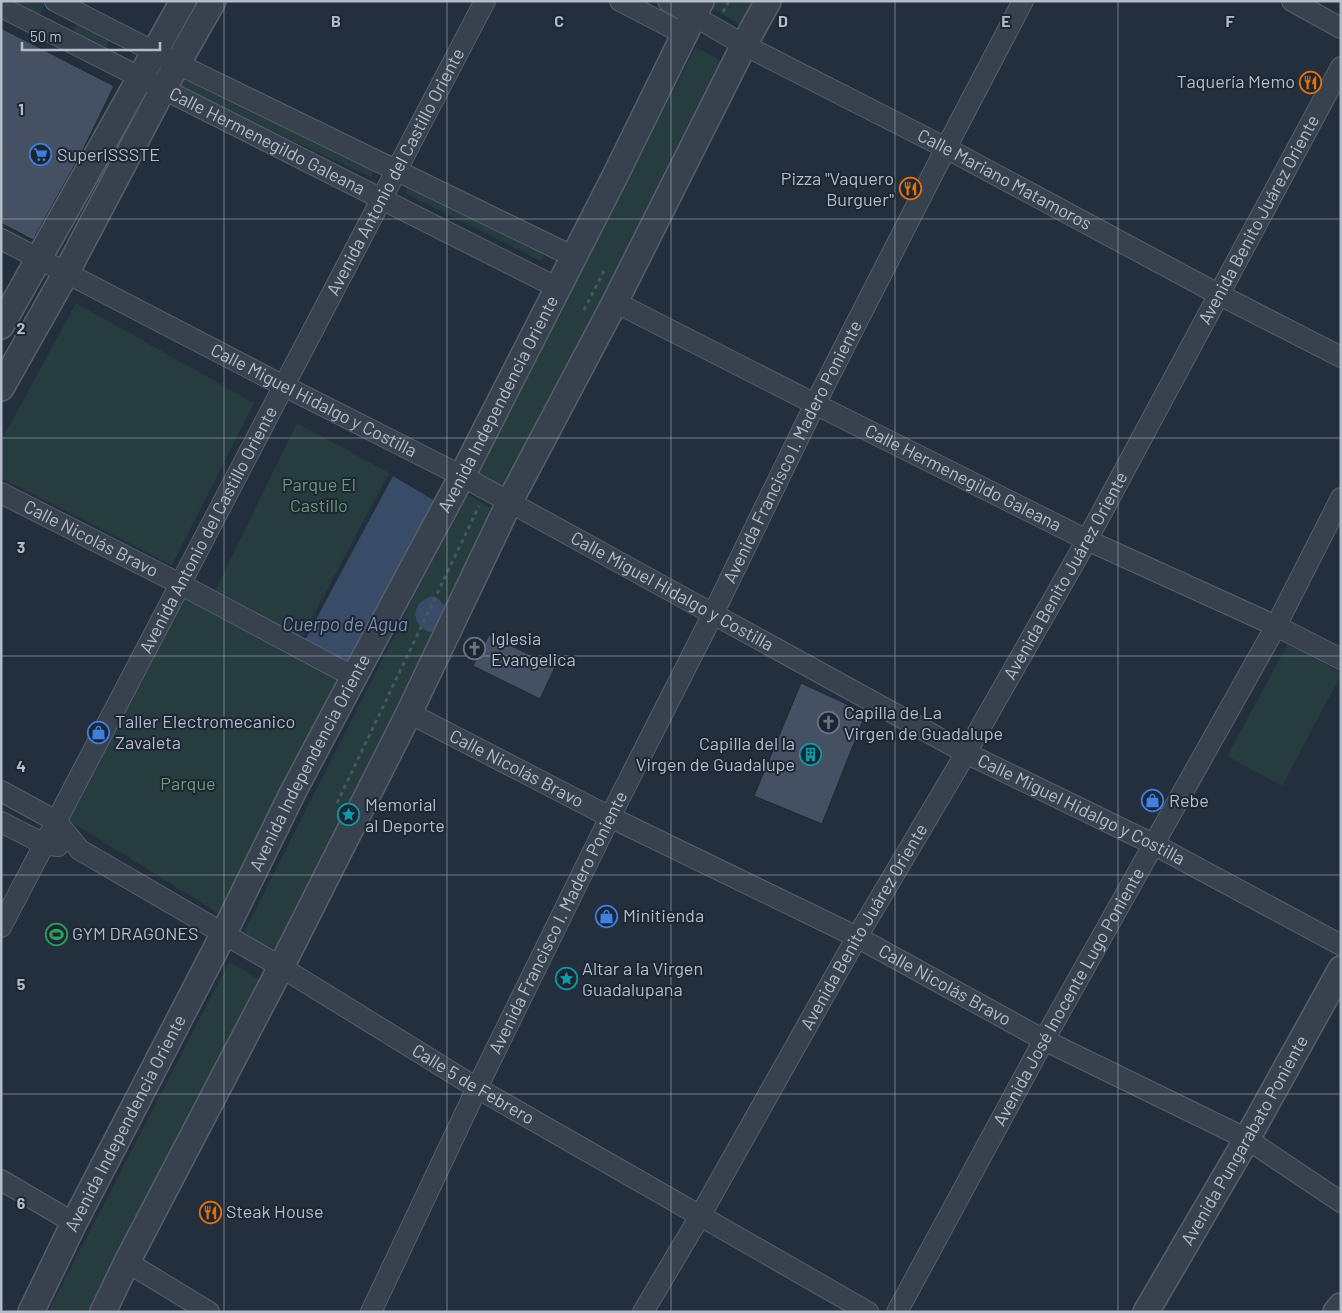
<svg xmlns="http://www.w3.org/2000/svg" width="1342" height="1313" font-family="Barlow,sans-serif">
  <style>
    .green { fill: #263c3f }
    .water { fill: #394c67 }
    .building { fill: #455162; stroke: #1f2835 }
    .lines { fill: none; stroke-linecap: round; stroke-linejoin: round }
    .minor-casing { stroke: #565f6c; stroke-width: 22 }
    .tertiary-casing { stroke: #565f6c; stroke-width: 28 }
    .path { stroke: #44595c; stroke-width: 3; stroke-dasharray: 4 4; stroke-linecap: butt }
    .minor { stroke: #38414e; stroke-width: 20 }
    .tertiary { stroke: #38414e; stroke-width: 25 }
    .grid { fill: none; stroke: #b4bcc9; stroke-width: 1; stroke-opacity: 0.55 }
    .labels { text-anchor: middle; stroke-width: 4; stroke-linejoin: round; paint-order: stroke }
    .poi-label { font-size: 18px; fill: #b4bcc9; stroke: #1d2633; text-anchor: start }
    .street-label { font-size: 18px; fill: #b4bcc9; stroke: #1d2633 }
    .park-label { font-size: 18px; fill: #6b9a76; stroke: #1d2633 }
    .water-label { font-size: 19px; font-style: italic; fill: #7c92b1; stroke: #1d2633 }
    .grid-label { font-size: 16px; text-anchor: middle; font-weight: bold; fill: #b4bcc9; stroke: #1d2633; stroke-width: 4; stroke-linejoin: round; paint-order: stroke }
  </style>
  <rect width="100%" height="100%" fill="#242f3e"/>
  <path class="green" d="M11 1H40L45 4 40 15Z
    M715 1H761L747 29 712 8Z
    M77 23 110 39 106 49 72 32Z
    M696 47 714 57 728 66 510 490 476 474Z
    M185 75 377 164 371 177 178 88Z
    M411 181 546 253 541 261 405 193Z
    M76 303 254 403 172 565 1 478V441Z
    M297 423 389 473 302 637 214 593Z
    M466 494 500 512 282 956 244 932Z
    M184 593 340 679 223 916 68 820Z
    M1288 644 1341 673V675L1282 786 1227 756Z
    M229 962 265 983 94 1312H48Z"/>
  <path class="water" d="M393 476 440 504 352 669 305 640Z
    M432 596 440 600 446 608 438 630 429 632C409 623 412 602 432 596Z"/>
  <path class="building" d="M1 28 114 86 81 154 33 240 1 223Z
    M489 635 555 667 540 699 473 666Z
    M801 683 866 713 822 824 754 796Z"/>
  <g class="lines">
    <defs>
      <g id="minor">
        <path d="M55 1 178 64 574 257"/>
        <path d="M620 1 684 34"/>
        <path id="s1" d="M668 1 744 45 946 148 1218 294 1341 357"/>
        <path d="M1292 1 1341 28"/>
        <path id="s2" d="M1 7 558 288"/>
        <path id="s3" d="M1 239 284 386 462 476 966 753 1153 844 1341 945"/>
        <path id="s4" d="M615 302 815 404 1087 540 1276 626 1341 659"/>
        <path id="s5" d="M1 493 180 584 354 677"/>
        <path id="s6" d="M409 713 610 817 857 937 1044 1040 1247 1139 1341 1202"/>
        <path id="s7" d="M1 791 56 821 80 850 281 967 477 1088 868 1312"/>
        <path d="M1 822 44 844 58 846"/>
        <path id="s8" d="M1 927 485 1"/>
        <path d="M1 1180 74 1223"/>
        <path d="M127 1262 209 1312"/>
        <path id="s9" d="M371 1312 477 1088 610 817 713 614 815 404 946 148 1023 1"/>
        <path id="s10" d="M643 1312 700 1216 857 937 966 753 1087 540 1341 67"/>
        <path id="s11" d="M897 1312 1044 1040 1276 626 1341 498"/>
      </g>
      <g id="tertiary">
        <path d="M1 326 183 1"/>
        <path d="M1 388 66 273 163 89 213 1"/>
        <path id="s12" d="M31 1312 74 1223 223 935 293 792 354 677 462 476 615 176 701 1"/>
        <path d="M103 1312 127 1262 281 967 409 713 510 501 615 302 744 45 768 1"/>
        <path id="s13" d="M1146 1312 1247 1139 1341 969"/>
        <path d="M1336 1312 1341 1306"/>
      </g>
    </defs>
    <use href="#minor" class="minor-casing"/>
    <use href="#tertiary" class="tertiary-casing"/>
    <path class="path" d="M723 12 729 1
      M584 310 604 271
      M337 803 479 506"/>
    <use href="#minor" class="minor"/>
    <use href="#tertiary" class="tertiary"/>
  </g>
  <path class="grid" d="M224 1V1312M447 1V1312M671 1V1312M895 1V1312M1118 1V1312M1 219H1341M1 438H1341M1 656H1341M1 875H1341M1 1094H1341"/>
  <defs>
    <symbol id="restaurant-ring" viewBox="-11 -11 22 22"><circle r="9.5" fill="#1d2633" stroke="#e8710a" stroke-width="1.5"/><path d="M-5-6h1v4h1v-4h1v4h1v-4h1v5L-1.5 .5V6h-2V.5L-5-1ZM5-6V6H3V1.5H1.5Q1.5-4 5-6Z" fill="#e8710a"/></symbol>
    <symbol id="supermarket-ring" viewBox="-11 -11 22 22"><circle r="9.5" fill="#1d2633" stroke="#3f7fe0" stroke-width="1.5"/><path d="M-6-5.5h2.5l.6 2H6L4.5 2H-2.5L-4.4-4H-6ZM-1.5 3.2a1.3 1.3 0 1 0 .1 0ZM3 3.2a1.3 1.3 0 1 0 .1 0Z" fill="#3f7fe0"/></symbol>
    <symbol id="church-ring" viewBox="-11 -11 22 22"><circle r="9.5" fill="#1d2633" stroke="#6b7280" stroke-width="1.5"/><path d="M-1.2-6h2.4v3.5h3.3v2.4h-3.3V6h-2.4V-.1h-3.3v-2.4h3.3Z" fill="#6b7280"/></symbol>
    <symbol id="shop-ring" viewBox="-11 -11 22 22"><circle r="9.5" fill="#1d2633" stroke="#3f7fe0" stroke-width="1.5"/><path d="M-5-2.5h2.3a2.7 3.5 0 0 1 5.4 0H5L5.5 6h-11ZM-1.5-2.5h3a1.5 2.3 0 0 0-3 0Z" fill="#3f7fe0"/></symbol>
    <symbol id="building-ring" viewBox="-11 -11 22 22"><circle r="9.5" fill="#1d2633" stroke="#0f9aa8" stroke-width="1.5"/><path d="M-4-6H4V6H1V3H-1V6H-4ZM-2.5-4.3h1.7v1.8h-1.7ZM.8-4.3h1.7v1.8H.8ZM-2.5-1h1.7V.8h-1.7ZM.8-1h1.7V.8H.8Z" fill="#0f9aa8"/></symbol>
    <symbol id="sight-ring" viewBox="-11 -11 22 22"><circle r="9.5" fill="#1d2633" stroke="#0f9aa8" stroke-width="1.5"/><path d="M0-6L1.8-2.2L6-1.7L2.9 1.2L3.7 5.4L0 3.3L-3.7 5.4L-2.9 1.2L-6-1.7L-1.8-2.2Z" fill="#0f9aa8"/></symbol>
    <symbol id="stadium-ring" viewBox="-11 -11 22 22"><circle r="9.5" fill="#1d2633" stroke="#2e9e5b" stroke-width="1.5"/><path d="M0-5a6.5 5 0 1 0 0 10a6.5 5 0 1 0 0-10ZM-3.5-1.8h7v3.6h-7Z" fill="#2e9e5b"/></symbol>
  </defs>
  <g fill-rule="evenodd">
    <use href="#restaurant-ring" x="1298" y="70" width="25" height="25"/>
    <use href="#supermarket-ring" x="28" y="142" width="25" height="25"/>
    <use href="#restaurant-ring" x="898" y="176" width="25" height="25"/>
    <use href="#church-ring" x="462" y="636" width="25" height="25"/>
    <use href="#church-ring" x="816" y="710" width="25" height="25"/>
    <use href="#shop-ring" x="86" y="720" width="25" height="25"/>
    <use href="#building-ring" x="798" y="742" width="25" height="25"/>
    <use href="#shop-ring" x="1140" y="788" width="25" height="25"/>
    <use href="#sight-ring" x="336" y="802" width="25" height="25"/>
    <use href="#shop-ring" x="594" y="904" width="25" height="25"/>
    <use href="#stadium-ring" x="44" y="922" width="25" height="25"/>
    <use href="#sight-ring" x="554" y="966" width="25" height="25"/>
    <use href="#restaurant-ring" x="198" y="1200" width="25" height="25"/>
  </g>
  <g class="labels">
    <g class="poi-label">
      <text x="1295" y="88" text-anchor="end">Taquería Memo</text>
      <text x="57" y="161">SuperISSSTE</text>
      <text x="894" y="185" text-anchor="end">Pizza "Vaquero<tspan x="894" dy="21">Burguer"</tspan></text>
      <text x="491" y="645">Iglesia<tspan x="491" dy="21">Evangelica</tspan></text>
      <text x="844" y="719">Capilla de La<tspan x="844" dy="21">Virgen de Guadalupe</tspan></text>
      <text x="115" y="728">Taller Electromecanico<tspan x="115" dy="21">Zavaleta</tspan></text>
      <text x="795" y="750" text-anchor="end">Capilla del la<tspan x="795" dy="21">Virgen de Guadalupe</tspan></text>
      <text x="1169" y="807">Rebe</text>
      <text x="365" y="811">Memorial<tspan x="365" dy="21">al Deporte</tspan></text>
      <text x="623" y="922">Minitienda</text>
      <text x="72" y="940">GYM DRAGONES</text>
      <text x="582" y="975">Altar a la Virgen<tspan x="582" dy="21">Guadalupana</tspan></text>
      <text x="226" y="1218">Steak House</text>
    </g>
    <g class="street-label">
      <text dy="6" stroke="none"><textPath href="#s2" startOffset="298">Calle Hermenegildo Galeana</textPath></text>
      <text dy="6" stroke="none"><textPath href="#s8" startOffset="852">Avenida Antonio del Castillo Oriente</textPath></text>
      <text dy="6" stroke="none"><textPath href="#s1" startOffset="381">Calle Mariano Matamoros</textPath></text>
      <text dy="6" stroke="none"><textPath href="#s10" startOffset="1254">Avenida Benito Juárez Oriente</textPath></text>
      <text dy="6" stroke="none"><textPath href="#s3" startOffset="352">Calle Miguel Hidalgo y Costilla</textPath></text>
      <text dy="6" stroke="none"><textPath href="#s12" startOffset="1021">Avenida Independencia Oriente</textPath></text>
      <text dy="6" stroke="none"><textPath href="#s9" startOffset="958">Avenida Francisco I. Madero Poniente</textPath></text>
      <text dy="6" stroke="none"><textPath href="#s4" startOffset="390">Calle Hermenegildo Galeana</textPath></text>
      <text dy="6" stroke="none"><textPath href="#s8" startOffset="448">Avenida Antonio del Castillo Oriente</textPath></text>
      <text dy="6" stroke="none"><textPath href="#s5" startOffset="101">Calle Nicolás Bravo</textPath></text>
      <text dy="6" stroke="none"><textPath href="#s10" startOffset="849">Avenida Benito Juárez Oriente</textPath></text>
      <text dy="6" stroke="none"><textPath href="#s3" startOffset="758">Calle Miguel Hidalgo y Costilla</textPath></text>
      <text dy="6" stroke="none"><textPath href="#s12" startOffset="616">Avenida Independencia Oriente</textPath></text>
      <text dy="6" stroke="none"><textPath href="#s6" startOffset="121">Calle Nicolás Bravo</textPath></text>
      <text dy="6" stroke="none"><textPath href="#s3" startOffset="1222">Calle Miguel Hidalgo y Costilla</textPath></text>
      <text dy="6" stroke="none"><textPath href="#s9" startOffset="432">Avenida Francisco I. Madero Poniente</textPath></text>
      <text dy="6" stroke="none"><textPath href="#s10" startOffset="444">Avenida Benito Juárez Oriente</textPath></text>
      <text dy="6" stroke="none"><textPath href="#s6" startOffset="601">Calle Nicolás Bravo</textPath></text>
      <text dy="6" stroke="none"><textPath href="#s11" startOffset="359">Avenida José Inocente Lugo Poniente</textPath></text>
      <text dy="6" stroke="none"><textPath href="#s7" startOffset="558">Calle 5 de Febrero</textPath></text>
      <text dy="6" stroke="none"><textPath href="#s12" startOffset="211">Avenida Independencia Oriente</textPath></text>
      <text dy="6" stroke="none"><textPath href="#s13" startOffset="198">Avenida Pungarabato Poniente</textPath></text>
    </g>
    <g class="park-label">
      <text x="319" y="491">Parque El<tspan x="319" dy="21">Castillo</tspan></text>
      <text x="188" y="790">Parque</text>
    </g>
    <g class="water-label">
      <text x="345" y="631">Cuerpo de Agua</text>
    </g>
  </g>
  <g class="grid-label">
    <text x="336" y="27">B</text>
    <text x="559" y="27">C</text>
    <text x="783" y="27">D</text>
    <text x="1006" y="27">E</text>
    <text x="1230" y="27">F</text>
    <text x="21" y="115">1</text>
    <text x="21" y="334">2</text>
    <text x="21" y="553">3</text>
    <text x="21" y="772">4</text>
    <text x="21" y="990">5</text>
    <text x="21" y="1209">6</text>
  </g>
  <rect width="1342" height="1313" fill="none" stroke="#b4bcc9" stroke-width="5"/>
  <path d="M22 42v8h138v-8" fill="none" stroke="#b4bcc9" stroke-width="2.5"/>
  <text x="30" y="42" font-size="15" fill="#b4bcc9" stroke="#1d2633" stroke-width="4" paint-order="stroke">50 m</text>
</svg>
